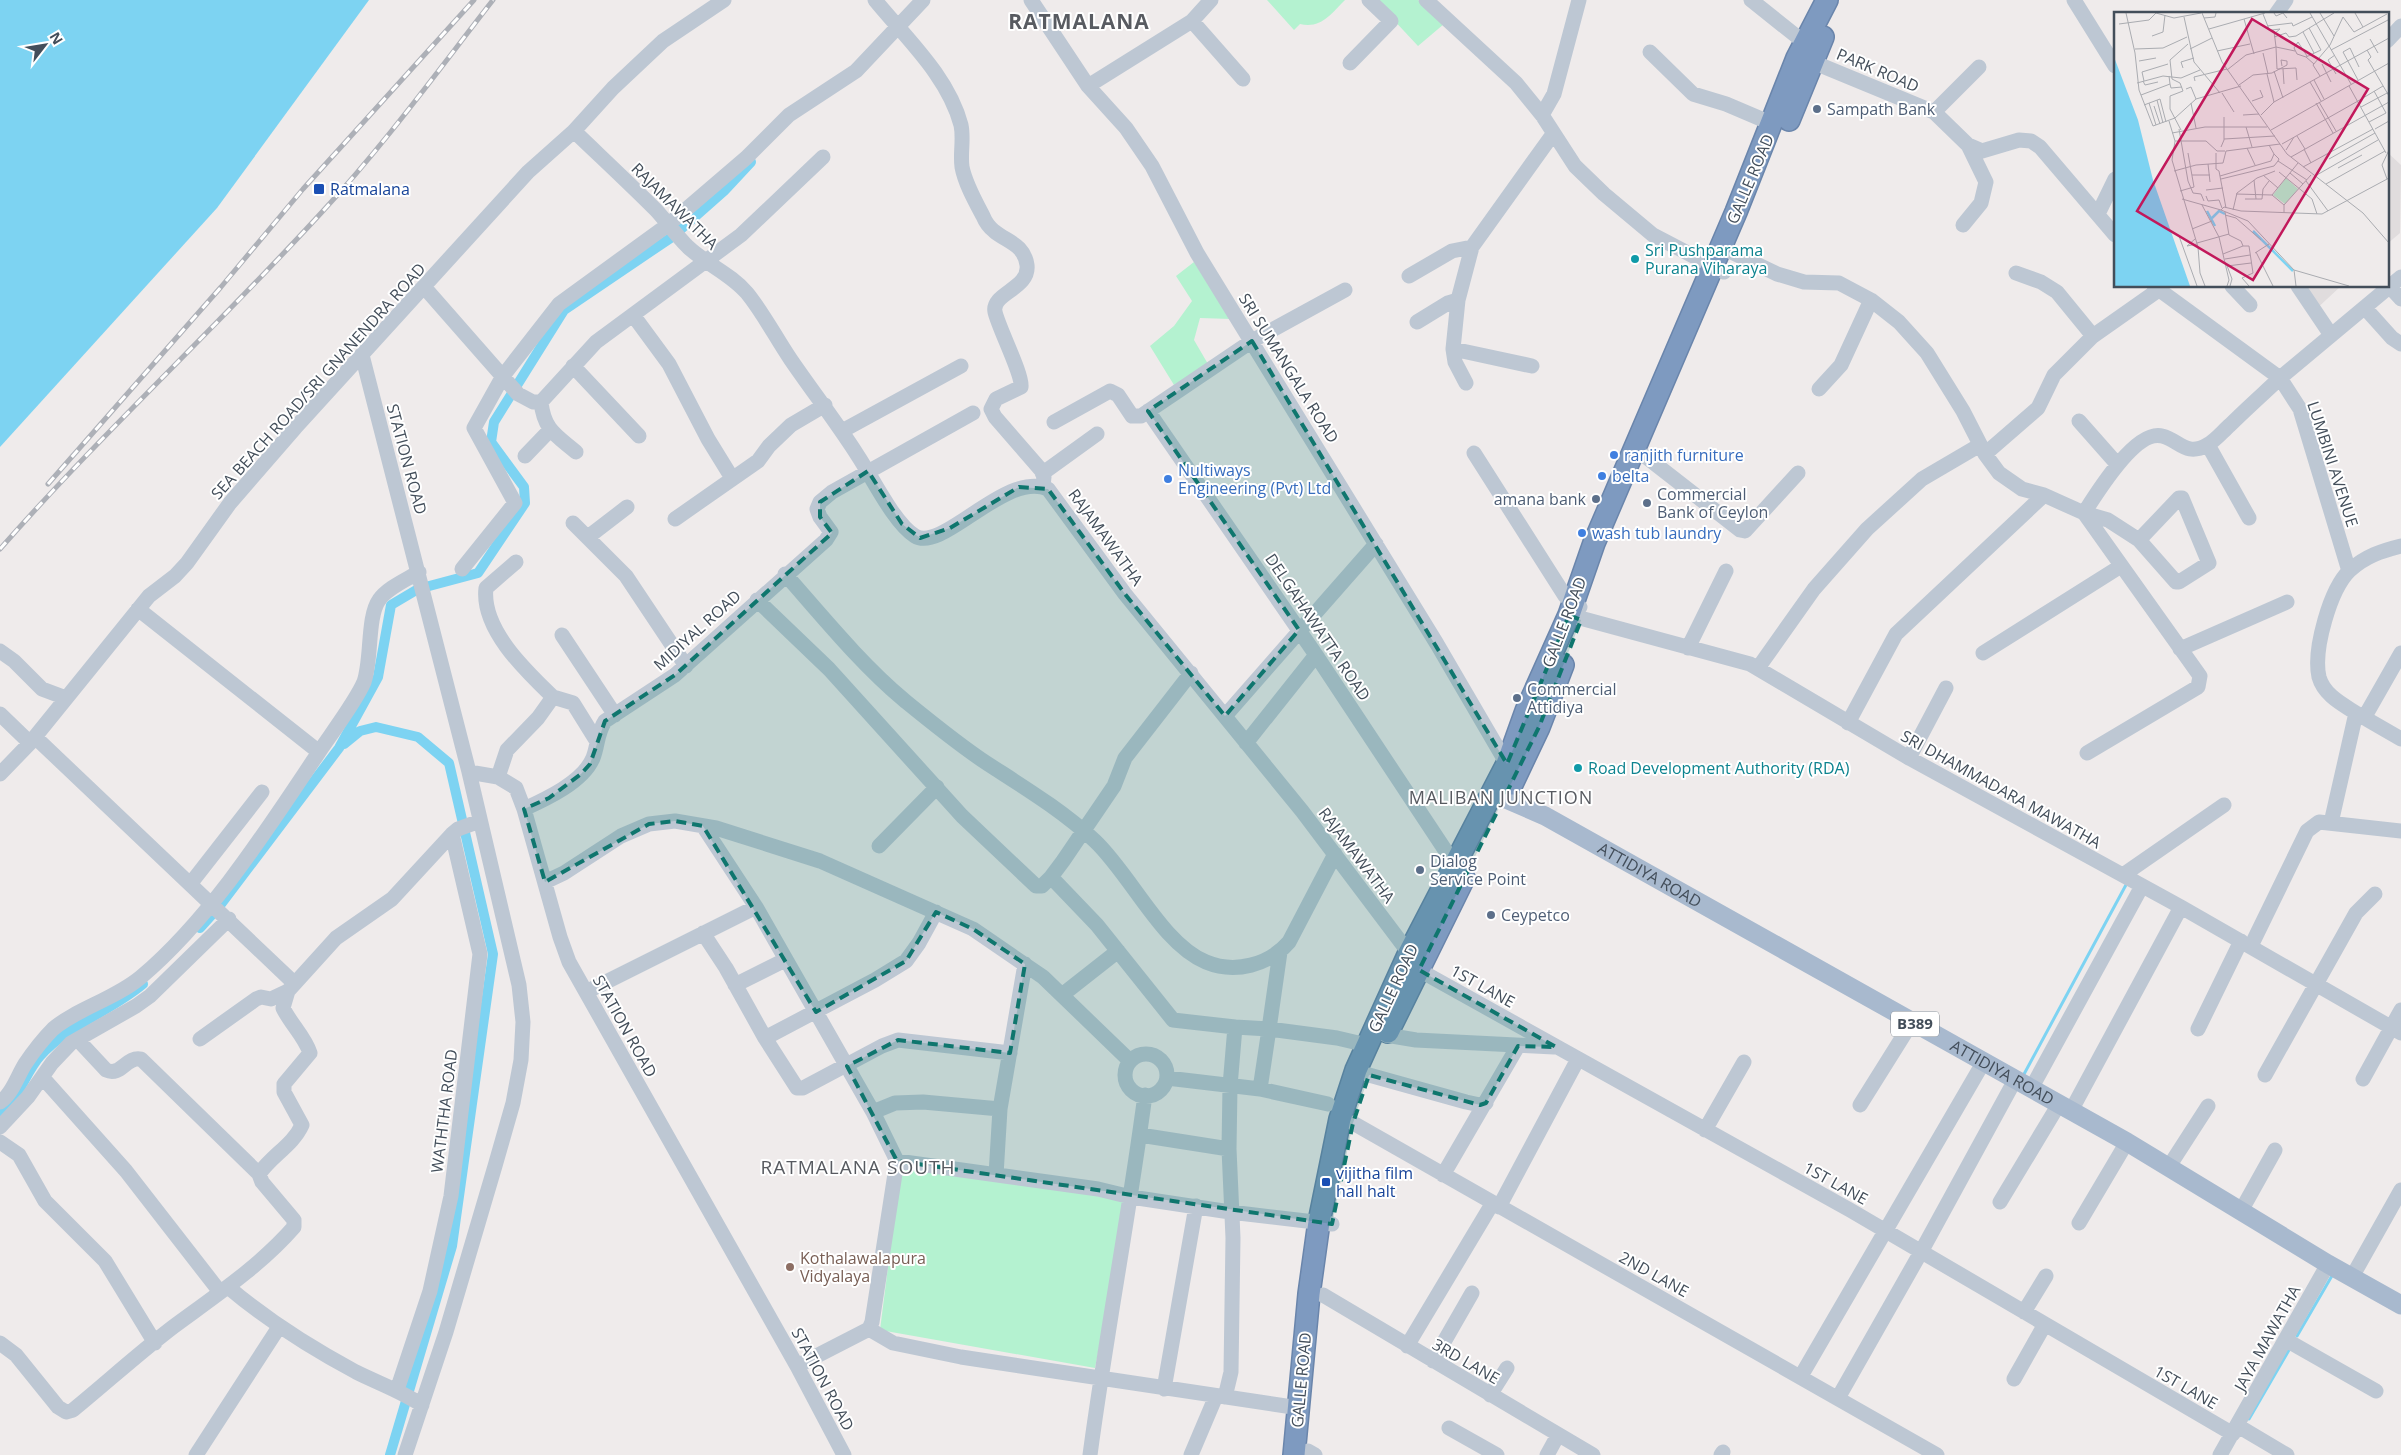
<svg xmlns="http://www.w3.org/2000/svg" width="2401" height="1455" font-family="'Open Sans',sans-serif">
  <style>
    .education { fill: #e0dcdd }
    .green { fill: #b4f2d0 }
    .water { fill: #7dd3f2 }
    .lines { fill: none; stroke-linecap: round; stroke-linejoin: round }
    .stream { stroke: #7dd3f2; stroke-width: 3 }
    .canal { stroke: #7dd3f2; stroke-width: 10 }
    .highway-casing { stroke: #6a85ab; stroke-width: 24 }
    .minor { stroke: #bdc7d3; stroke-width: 15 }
    .major { stroke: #a8b9ce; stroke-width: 19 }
    .highway { stroke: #7e9ac0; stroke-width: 21 }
    .rail-casing { stroke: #adb0b7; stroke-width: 5 }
    .rail { stroke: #fff; stroke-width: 3; stroke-dasharray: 9; stroke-linecap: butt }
    .marked { fill: #0f766e; fill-opacity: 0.2; stroke: #0f766e; stroke-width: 4; stroke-dasharray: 10 6; stroke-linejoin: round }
    .service-dot { fill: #5c6f8a; stroke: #fff; stroke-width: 2 }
    .transit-dot { fill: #1a4fb4; stroke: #fff; stroke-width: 2 }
    .culture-dot { fill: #0f9aa8; stroke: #fff; stroke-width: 2 }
    .shop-dot { fill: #3f7fe0; stroke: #fff; stroke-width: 2 }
    .education-dot { fill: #8d6e63; stroke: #fff; stroke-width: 2 }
    .labels { text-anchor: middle; stroke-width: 4; stroke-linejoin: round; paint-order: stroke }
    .shield { fill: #fff; stroke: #7b838c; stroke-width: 1 }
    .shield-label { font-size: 15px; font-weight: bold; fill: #434e5a }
    .street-label { font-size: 16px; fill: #434e5a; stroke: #fff }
    .service-label { font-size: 16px; fill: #4e5e75; stroke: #fff; text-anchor: start }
    .transit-label { font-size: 16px; fill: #164399; stroke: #fff; text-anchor: start }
    .culture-label { font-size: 16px; fill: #0d838f; stroke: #fff; text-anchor: start }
    .shop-label { font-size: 16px; fill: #366cbe; stroke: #fff; text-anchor: start }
    .education-label { font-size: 16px; fill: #785e54; stroke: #fff; text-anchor: start }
    .neighbourhood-label { font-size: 18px; letter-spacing: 1px; fill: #585b61; stroke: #fff }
    .quarter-label { font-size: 19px; letter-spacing: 1px; fill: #585b61; stroke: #fff }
    .district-label { font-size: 21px; font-weight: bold; letter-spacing: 1px; fill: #585b61; stroke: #fff }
    .inset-river { fill: none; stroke: #7dd3f2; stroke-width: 2.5 }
    .inset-road { fill: none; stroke: #aaacb1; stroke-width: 1 }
    .view { fill: #c2185b; fill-opacity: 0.15; stroke: #c2185b; stroke-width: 2.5 }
    .inset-edge { fill: none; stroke: #434e5a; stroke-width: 2.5 }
  </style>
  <rect width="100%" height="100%" fill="#efebeb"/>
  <path class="education" d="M2387 152 2401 165 2400 233 2387 244Z
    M2295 286H2341L2313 312Z"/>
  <path class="green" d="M1267 0H1345C1331 14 1321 29 1300 24L1294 30Z
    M1375 0H1418L1444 24 1418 46Z
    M1194 262 1231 319 1200 318 1194 340 1208 364 1174 385 1150 346 1174 326 1192 301 1176 276Z
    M901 1165 1128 1200 1095 1368 880 1330Z"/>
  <path class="water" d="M0 0H369L217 208 0 447Z"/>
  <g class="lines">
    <path class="stream" d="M2023 1076 2127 883
      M2297 1336 2333 1274
      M2249 1419 2289 1350"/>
    <path class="canal" d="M344 744 360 731 376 727 418 737 449 763 493 954 452 1246 390 1455
      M200 928 218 908 339 748 378 677 391 605 418 589 478 573 525 503 524 487 491 442 494 422 564 310 672 237 724 191 751 162
      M0 1113C17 1103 26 1071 40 1056 68 1025 111 1011 143 984"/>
    <defs>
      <path id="highway" d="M1789 120 1823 37
        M1512 784 1539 727 1563 665
        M1388 1032 1464 878
        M1294 1455 1309 1294 1319 1222 1340 1119 1356 1070 1409 953 1507 764 1526 711 1569 615 1594 543 1736 212 1797 58 1827 0"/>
    </defs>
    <use href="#highway" class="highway-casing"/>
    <path class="minor" d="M875 0C906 38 948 76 961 125 964 139 960 153 962 167 965 183 975 201 983 216 985 221 989 227 994 231 1007 242 1024 244 1027 265 1030 289 991 293 995 312 999 329 1023 375 1021 387L996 399 991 409 995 417 1041 470 1044 477 1043 486
      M1031 0 1088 86 1126 128 1152 166 1197 253 1437 644 1507 764
      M1426 0 1516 83 1542 115 1575 166 1604 194 1653 235 1724 272
      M1751 0 1805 43
      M2074 0 2115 66
      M2276 14 2286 0
      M1192 21 1243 79
      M2387 41 2401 26
      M1650 52 1693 94 1726 104 1773 124
      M1803 58 1934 112 1968 145 1982 151 2019 140 2031 141 2040 147 2115 235
      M1350 63 1391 21 1369 0
      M1088 86 1192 21 1211 0
      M1934 112 1979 67
      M1542 115 1554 94 1579 0
      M574 131C601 157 629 183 656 210 667 222 676 235 688 247 706 264 731 274 747 293 764 314 776 338 791 360 813 392 837 423 858 456 872 477 894 523 915 536 943 553 1006 470 1048 489L1125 594 1302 811 1409 953
      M2098 214 2115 179
      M1963 225 1981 203 1986 182 1968 145
      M1721 247 1777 274 1804 282 1839 283 1871 300 1899 322 1927 353 1963 411 1985 454 1999 473 2022 489 2044 495 2084 513 2108 520 2139 540 2176 582H2179L2209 563 2182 498H2179L2139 540
      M2016 273 2041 282 2057 292 2093 336
      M1409 276 1452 251 1472 247
      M2232 286 2250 305
      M2298 286 2331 335
      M2390 287 2401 299
      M425 288 518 394 533 402H541L596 342 741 235 823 157
      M2365 308 2392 338 2401 344
      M633 315 669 364 708 439 732 478
      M1417 322 1448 303 1458 300
      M1453 349 1458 300 1472 247 1553 134
      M362 355 469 772 498 777 516 788 524 809 560 937 569 962 797 1366 844 1455
      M573 366 639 436
      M1466 383 1455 362 1453 349 1532 366
      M1819 389 1841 365 1871 300
      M541 402C544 430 556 435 576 452
      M1148 411 1316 655 1455 865
      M2079 421 2117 464
      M1054 422 1110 391 1118 395 1132 416H1141L1252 341 1345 290
      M842 431 961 366
      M2208 445 2249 518
      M1474 453 1565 596 1580 607
      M1985 454 2038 408 2054 375 2093 336 2157 291
      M525 456 550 430
      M1645 456 1740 530 1745 531 1798 473
      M1043 473 1097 434
      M675 519 758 461 769 446 791 425 825 405
      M573 523 626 576 686 666
      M588 537 627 507
      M462 569 515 503 474 428 503 376 559 304 669 224 746 158 789 115 856 71 923 0
      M2349 571 2300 409 2280 378 2401 277
      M785 574C823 617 860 663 904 700 931 722 959 745 988 764 1025 788 1063 811 1095 841 1131 875 1162 944 1206 962 1235 974 1269 965 1289 942L1335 854
      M757 600 829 669 962 816 1036 886H1042L1051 877 1063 861 1114 786 1125 758 1191 673
      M138 609 319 752
      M1569 615 1750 664 1909 758 2181 907 2401 1033
      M562 635 615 715
      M1688 648 1726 571
      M2180 649 2287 602
      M0 651 14 661 42 689 66 698
      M1983 653 2121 566
      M1758 668 1814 589 1867 529 1922 479 1980 445
      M553 697 573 703 596 740
      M2356 713C2342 704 2324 695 2319 677 2313 650 2330 589 2350 570 2366 556 2381 551 2401 546
      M0 714 30 743
      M1225 716 1376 544
      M2364 718 2401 653
      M1848 723 1896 634 2044 495
      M35 737 294 983
      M1246 743 1316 655
      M2087 753 2198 687 2200 676 2084 513C2096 494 2136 429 2162 436 2179 440 2186 457 2207 445 2215 441 2223 431 2230 425 2246 409 2263 394 2280 378L2154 286
      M1909 758 1946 688
      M0 774 30 743 149 596 175 576 187 563 230 503 295 428 528 172 574 131 613 88 663 41 724 0
      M498 777 507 750 538 718 553 697C526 671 481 629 486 588L516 562
      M524 809C546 799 583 782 593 758 598 745 597 733 605 721L675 675 826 540 831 532 820 517 817 509 820 502 832 492 973 413
      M2331 823 2356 713 2401 739
      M703 826 756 907 873 1112 897 1161 872 1322 869 1329 797 1366
      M879 846 937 787
      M2123 875 2224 805
      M1051 877 1097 925 1173 1020 1235 1027
      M545 882 564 873 621 836 649 824 675 821 716 828 820 861 973 929 1043 977 1130 1061
      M191 883 262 792
      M703 933 726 968 765 1038 875 980 906 961 919 943 936 912
      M2251 946 2307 831 2319 822 2401 831
      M1419 970 1850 1210 2233 1434
      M735 985 785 960
      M586 992 756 907
      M1062 995 1118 951
      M2198 1029 2241 941
      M1386 1035 1416 1040 1554 1047
      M765 1038 797 1088H803L882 1046 898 1040 1010 1053
      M200 1039 256 999 261 997 271 999 288 991
      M78 1040 106 1070C121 1077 126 1056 141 1059L259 1174
      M1125 1075a21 21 0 1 1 42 0a21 21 0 1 1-42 0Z
      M1369 1075 1466 1102 1480 1105 1486 1103
      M2265 1075 2356 913 2375 894
      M43 1078 126 1171 220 1292
      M1167 1078 1260 1089 1328 1104
      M2363 1079 2401 1010
      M1260 1089 1269 1029 1337 1038 1367 1045
      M2031 1089 2142 886
      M0 1102C12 1094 17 1077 25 1064 33 1052 42 1040 53 1029 76 1009 115 999 141 977 211 918 268 828 319 752 331 734 356 701 364 682 372 659 367 617 379 600 387 588 406 580 419 572
      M1860 1105 1912 1022
      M2071 1111 2181 907
      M873 1112 895 1103 923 1102 1000 1109
      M1353 1123 1937 1455
      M0 1127 28 1097 52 1063 71 1043 136 1006 150 996 229 919
      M1705 1130 1744 1062
      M1140 1135 1229 1149
      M0 1142 19 1155 45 1201 105 1261 155 1343
      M897 1161 1098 1189 1131 1197 1230 1212 1332 1224
      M2168 1168 2208 1106
      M996 1175 1000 1109 1025 964
      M1443 1175 1518 1046
      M2000 1202 2059 1104
      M1499 1207 1578 1059
      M2241 1211 2275 1150
      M2079 1223 2127 1142
      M2352 1277 2401 1190
      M228 1287C267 1320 311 1348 356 1372 378 1383 401 1391 422 1405
      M1323 1295 1593 1455
      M2024 1312 2046 1276
      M869 1329 893 1343 961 1357 1299 1408
      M2286 1340 2376 1391
      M0 1343 16 1355 58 1407 66 1412 73 1410C106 1383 139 1353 173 1327 215 1296 260 1266 294 1227V1220L262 1182 259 1174C271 1156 293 1145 302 1125L284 1092V1084L310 1053C305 1037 290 1023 283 1008L288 991 336 938 392 899 452 834 458 829 480 821
      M1407 1346 1492 1204
      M1433 1361 1472 1293
      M1801 1376 1983 1063
      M2014 1379 2045 1324
      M1164 1389 1196 1206
      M397 1390 430 1291 451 1196 480 954 452 834
      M1490 1395 1507 1368
      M1225 1397 1231 1372 1233 1238 1229 1149 1230 1086 1235 1027 1269 1029 1280 952
      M1838 1398 1921 1252 2015 1080
      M2238 1426 2287 1455
      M1449 1428 1497 1455
      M1308 1451 1315 1455
      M196 1455 279 1327
      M405 1455 446 1332 495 1166 513 1103 521 1060 523 1022 519 985 469 772
      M1090 1455C1106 1335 1129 1216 1145 1095
      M1191 1455 1216 1396
      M1547 1455 1558 1435
      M1721 1455 1723 1452
      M2220 1455 2328 1264"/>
    <path class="major" id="s1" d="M1492 793 1545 816 2127 1142 2328 1264 2401 1305"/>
    <use href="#highway" class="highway"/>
    <defs>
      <path id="rail" d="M48 484 221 287 303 189 474 0
        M0 549C103 432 217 327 322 212 384 145 437 72 493 0"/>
    </defs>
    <use href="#rail" class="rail-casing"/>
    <use href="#rail" class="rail"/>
  </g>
  <path class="marked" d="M1252 341 1507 764 1569 615 1581 620 1539 727 1419 970 1556 1047 1518 1046 1486 1103 1480 1105 1369 1075 1353 1123 1332 1224 897 1161 847 1066 898 1040 1010 1053 1025 964 973 929 936 912 906 961 816 1012 703 826 675 821 649 824 545 882 524 809 549 798 581 774 590 764 605 721 675 675 832 533 820 517V502L868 471 902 524 920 538 950 528 1019 487 1048 489 1125 594 1225 716 1299 630 1148 411Z"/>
  <g class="service-dot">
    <circle cx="1817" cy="109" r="5"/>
    <circle cx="1596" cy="499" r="5"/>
    <circle cx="1647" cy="503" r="5"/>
    <circle cx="1517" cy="698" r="5"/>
    <circle cx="1420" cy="870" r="5"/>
    <circle cx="1491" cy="915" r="5"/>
  </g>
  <g class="transit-dot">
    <rect x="313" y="183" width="12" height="12" rx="2.5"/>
    <rect x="1321" y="1177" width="10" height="10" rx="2.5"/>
  </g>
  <g class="culture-dot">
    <circle cx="1635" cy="259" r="5"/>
    <circle cx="1578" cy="768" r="5"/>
  </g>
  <g class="shop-dot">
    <circle cx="1614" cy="455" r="5"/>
    <circle cx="1602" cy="476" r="5"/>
    <circle cx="1168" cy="479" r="5"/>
    <circle cx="1582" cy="533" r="5"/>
  </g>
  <circle class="education-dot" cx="790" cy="1267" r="5"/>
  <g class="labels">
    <rect class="shield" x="1891" y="1011.5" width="48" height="25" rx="4"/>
    <g class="shield-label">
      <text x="1915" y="1029">B389</text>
    </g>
    <g class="street-label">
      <text transform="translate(1878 70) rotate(23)" y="6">PARK ROAD</text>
      <text transform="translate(1750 179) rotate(-67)" y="6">GALLE ROAD</text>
      <text transform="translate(675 206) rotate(45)" y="6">RAJAMAWATHA</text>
      <text transform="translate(1289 368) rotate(58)" y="6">SRI SUMANGALA ROAD</text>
      <text transform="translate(318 381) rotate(-48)" y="6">SEA BEACH ROAD/SRI GNANENDRA ROAD</text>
      <text transform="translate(407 459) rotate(75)" y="6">STATION ROAD</text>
      <text transform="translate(2333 464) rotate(72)" y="6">LUMBINI AVENUE</text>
      <text transform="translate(1106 537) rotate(54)" y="6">RAJAMAWATHA</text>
      <text transform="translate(1564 622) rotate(-69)" y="6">GALLE ROAD</text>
      <text transform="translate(1318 627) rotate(56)" y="6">DELGAHAWATTA ROAD</text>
      <text transform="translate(697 630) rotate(-42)" y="6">MIDIYAL ROAD</text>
      <text transform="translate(2001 789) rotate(29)" y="6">SRI DHAMMADARA MAWATHA</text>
      <text transform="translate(1357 855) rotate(53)" y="6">RAJAMAWATHA</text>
      <text dy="6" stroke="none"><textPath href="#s1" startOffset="178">ATTIDIYA ROAD</textPath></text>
      <text transform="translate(1483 986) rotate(29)" y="6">1ST LANE</text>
      <text transform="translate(1393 988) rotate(-65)" y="6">GALLE ROAD</text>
      <text transform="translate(625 1026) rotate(61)" y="6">STATION ROAD</text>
      <text dy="6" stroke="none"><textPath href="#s1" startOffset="582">ATTIDIYA ROAD</textPath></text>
      <text transform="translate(444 1111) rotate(-83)" y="6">WATHTHA ROAD</text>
      <text transform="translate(1836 1183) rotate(29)" y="6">1ST LANE</text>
      <text transform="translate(1654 1274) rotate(29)" y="6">2ND LANE</text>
      <text transform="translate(2267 1338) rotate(-61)" y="6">JAYA MAWATHA</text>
      <text transform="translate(1466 1361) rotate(30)" y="6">3RD LANE</text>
      <text transform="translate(823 1379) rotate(62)" y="6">STATION ROAD</text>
      <text transform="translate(1301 1380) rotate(-85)" y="6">GALLE ROAD</text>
      <text transform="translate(2186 1387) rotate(30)" y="6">1ST LANE</text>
    </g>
    <g class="service-label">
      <text x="1827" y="115">Sampath Bank</text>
      <text x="1657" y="500">Commercial<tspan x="1657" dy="18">Bank of Ceylon</tspan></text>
      <text x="1586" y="505" text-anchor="end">amana bank</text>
      <text x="1527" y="695">Commercial<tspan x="1527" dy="18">Attidiya</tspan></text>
      <text x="1430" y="867">Dialog<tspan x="1430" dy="18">Service Point</tspan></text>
      <text x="1501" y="921">Ceypetco</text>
    </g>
    <g class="transit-label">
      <text x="330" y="195">Ratmalana</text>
      <text x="1336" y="1179">vijitha film<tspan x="1336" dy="18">hall halt</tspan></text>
    </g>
    <g class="culture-label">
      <text x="1645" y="256">Sri Pushparama<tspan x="1645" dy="18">Purana Viharaya</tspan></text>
      <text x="1588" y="774">Road Development Authority (RDA)</text>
    </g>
    <g class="shop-label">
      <text x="1624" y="461">ranjith furniture</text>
      <text x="1178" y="476">Nultiways<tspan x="1178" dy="18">Engineering (Pvt) Ltd</tspan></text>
      <text x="1612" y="482">belta</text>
      <text x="1592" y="539">wash tub laundry</text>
    </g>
    <g class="education-label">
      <text x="800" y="1264">Kothalawalapura<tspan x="800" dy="18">Vidyalaya</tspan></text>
    </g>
    <g class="neighbourhood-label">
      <text x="1501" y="804">MALIBAN JUNCTION</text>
    </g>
    <g class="quarter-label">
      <text x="858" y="1174">RATMALANA SOUTH</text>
    </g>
    <g class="district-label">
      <text x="1079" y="29">RATMALANA</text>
    </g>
  </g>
  <g transform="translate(2114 12)">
    <rect width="275" height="275" fill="#efebeb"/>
    <path d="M172 166 184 177 171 192 159 183Z" fill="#b4f2d0"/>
    <path d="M0 45 24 108 39 168 76 274H0Z" fill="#7dd3f2"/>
    <path class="inset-river" d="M93 199 101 214M98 206 105 199 111 202M139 219 179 259"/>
    <path class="inset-road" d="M12 1 21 41 25 78 39 114 61 106 82 87 127 74M88 1 108 50 173 142 249 201 275 231M160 1 162 4 169 1 173 6M196 1 237 72M206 1 220 24M241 1 249 15M149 2 155 17 160 19 162 35 181 39M70 5 80 50 106 81M90 6 101 5 102 1M130 7 140 42M5 12 35 8 42 1 60 6 87 1M153 14 178 11 179 14 198 5M195 16 207 38 192 45 200 52M95 17 151 1M158 18 166 17 160 22M189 20 200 41M38 24 49 20 51 3M160 25 172 21 175 25 182 24 220 1M256 27 264 41M21 37 49 36 73 25M76 37 98 26M217 38 274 8M253 38 257 45 254 48 275 84M103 39 136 32M149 41 154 62M221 43 214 48 222 62M192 45 183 42 180 36 184 30 193 44M25 49 42 46M208 52 217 70M69 56 67 50 80 46M169 57 170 72M113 58 132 43 162 35 163 57 182 56 183 68M160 59 169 86M153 62 160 90M206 64 199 53 216 33 229 5 240 20 273 2M200 68 210 87M244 68 229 40 236 36 245 55M29 69 31 73 44 70M30 69 28 60 54 52M81 69 80 65 113 57M196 70 207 89M23 71 49 64 67 66 86 58M56 72 57 76 68 75M125 73 139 63 158 61 173 53V49L167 48 168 54M235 74 272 141M72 77 77 75 82 87M108 81 120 100M27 83 56 72 55 64M43 88 49 111M138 89 149 85 146 78M244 89 269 74M205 90 222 119M35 91 42 113M77 91 82 116M202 91 219 121M30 93 46 87 52 110M40 94 46 112M247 95 275 80M129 103 145 102M147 103 160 90 275 26M55 109 61 129 58 148 84 235 86 261 91 274M255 110 272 101 260 79M132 115 138 135M65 117 74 169 79 181 87 182 90 189M261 117 275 109M67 118 56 97V84L69 79 66 71 58 67 56 48 74 32M157 118 275 51M58 121 91 115H153M183 124 191 137M110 127 161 124M61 129H92L103 139H111M168 132 244 89M107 135 110 128V105M133 136 141 153M190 137 197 151M172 138 180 125M102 141V157L105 159 112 196M160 142 165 147 164 149 193 168M177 145 275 90M215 147 261 121M94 152 96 170M189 155 259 117M224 156 248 143M60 159 82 153 109 151 112 139 166 132M165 160 198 187 203 202M176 161 189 172M78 163H96M149 163 164 176M106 164 157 149 160 142 155 133M201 164 264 128M107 167 160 154 164 149M273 167 268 153 275 138M192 169 214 199M212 172 271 139M92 178 109 176M66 179 80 175 74 141M122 182 158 183 170 193V201M158 183 184 151M92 184 94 189 105 188 108 196M68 187 107 198 110 195 127 199 208 202 275 166M131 187H142L140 168M142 187H148L149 177 155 169M88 193 105 225 115 268 113 274M170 193 197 163M107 198 134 209 180 258 235 274M119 198 123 181 143 166 161 159M111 200 115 223 127 229 129 234H135L139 261 128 266 135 274M111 203 122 206 147 228M78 217 98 209M65 224 83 274M81 227 73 234 83 232M83 231 115 222M142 240 159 274M141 241 155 232M109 242 129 234M111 247 136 243M112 251 118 267 116 274M113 254 137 251M180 258 182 274"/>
    <path class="view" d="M138 7 254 77 139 268 23 199Z"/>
    <rect width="275" height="275" class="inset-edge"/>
  </g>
  <g transform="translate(45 45) rotate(59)" stroke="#ffffff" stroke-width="4" paint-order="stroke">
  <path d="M0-4L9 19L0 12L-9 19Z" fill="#434e5a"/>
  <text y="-8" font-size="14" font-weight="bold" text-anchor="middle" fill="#434e5a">N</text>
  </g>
</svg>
